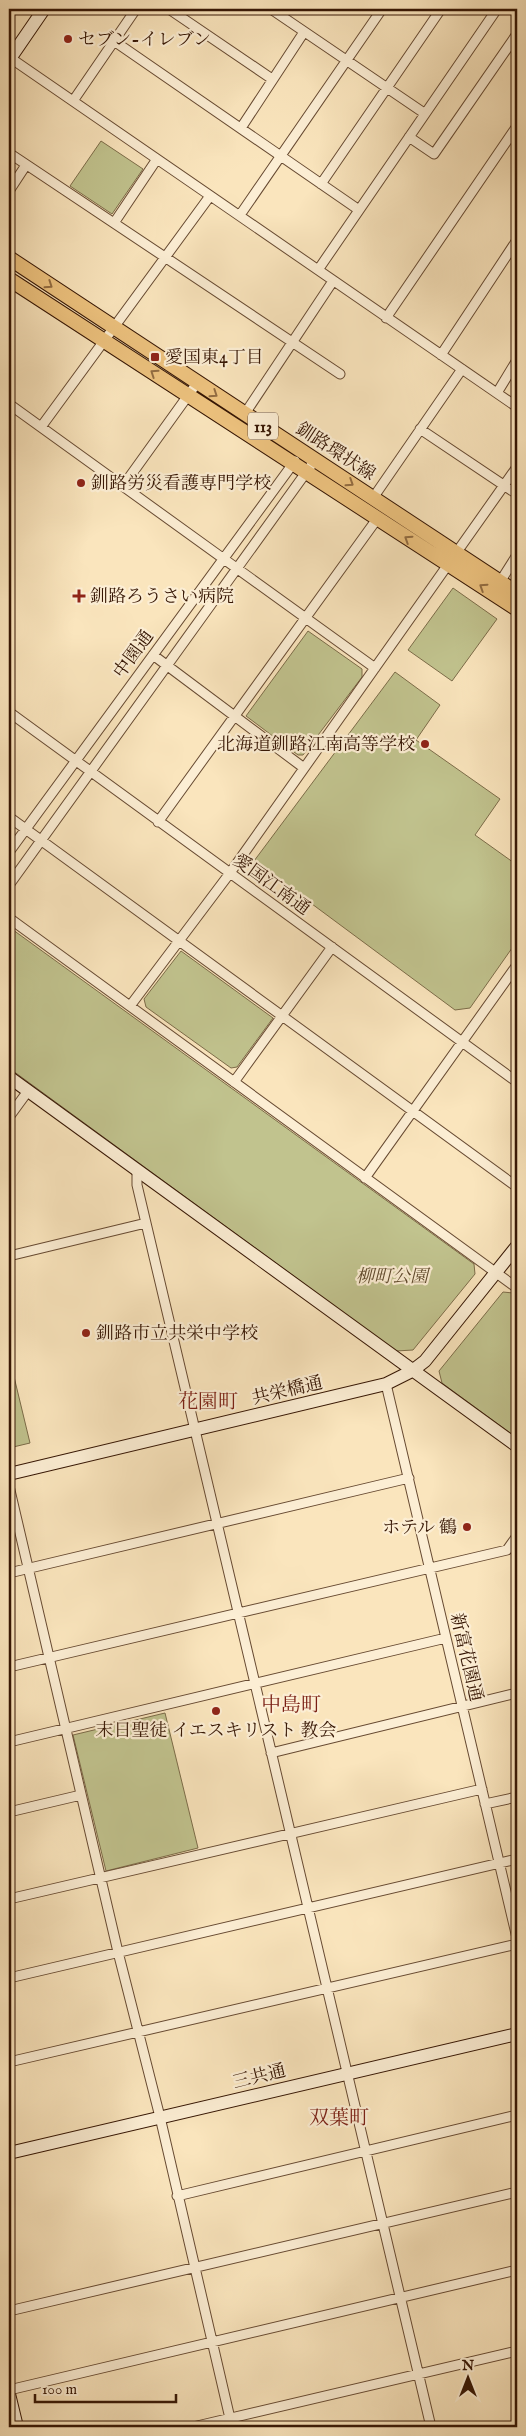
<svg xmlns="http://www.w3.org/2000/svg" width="526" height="2436" font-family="'IM FELL English','Noto Serif JP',serif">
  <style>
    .green { fill: #c1c38e; stroke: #7c6c49 }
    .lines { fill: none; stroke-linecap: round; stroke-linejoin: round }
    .street-casing { stroke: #674a32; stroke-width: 11 }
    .secondary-casing { stroke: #361604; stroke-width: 14 }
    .primary-casing { stroke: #361604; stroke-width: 16 }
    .street { stroke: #fceed4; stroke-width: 9 }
    .secondary { stroke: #fceed4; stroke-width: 12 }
    .primary { stroke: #edc27e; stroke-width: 14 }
    .oneway { stroke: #926c41 }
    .poi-dot { fill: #8f2418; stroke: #fceed4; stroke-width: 2 }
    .labels { text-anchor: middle; stroke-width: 4.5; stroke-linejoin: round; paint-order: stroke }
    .shield { fill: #fceed4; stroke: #715742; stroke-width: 1 }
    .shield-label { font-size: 16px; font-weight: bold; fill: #361604 }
    .poi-label { font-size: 18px; fill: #361604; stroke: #fceed4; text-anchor: start }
    .street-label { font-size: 18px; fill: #361604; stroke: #fceed4 }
    .park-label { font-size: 18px; font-style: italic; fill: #604a2d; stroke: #fceed4 }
    .quarter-label { font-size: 20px; fill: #7a1f14; stroke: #fceed4 }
  </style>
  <rect width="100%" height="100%" fill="#fae5bd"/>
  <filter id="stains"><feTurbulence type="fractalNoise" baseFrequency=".004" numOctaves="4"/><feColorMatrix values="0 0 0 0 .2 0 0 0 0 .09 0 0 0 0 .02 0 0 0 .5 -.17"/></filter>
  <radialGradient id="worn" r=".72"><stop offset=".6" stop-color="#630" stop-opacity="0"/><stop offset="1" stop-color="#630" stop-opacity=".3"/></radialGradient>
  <path class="green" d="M101 141 143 169 112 214 70 186Z
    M453 588 497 619 452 681 408 650Z
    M308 631 362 669V677L303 755H298L246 716Z
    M395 672 440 705 416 740 500 799 475 835 517 865V941L470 1008 455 1010 254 861Z
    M9 927 474 1264 475 1274 413 1350 396 1351 9 1068Z
    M181 951 273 1018 237 1067 231 1068 146 1007 144 999Z
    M503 1292 513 1293 517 1296V1438L442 1383 439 1371Z
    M9 1356 30 1443 9 1448Z
    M165 1713 198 1848 106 1871 73 1735Z"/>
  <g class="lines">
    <defs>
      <path id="street" d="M169 9 272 79
        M271 9 424 113
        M114 41 359 210
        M9 57 517 407
        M73 101 136 9
        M241 128 304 32
        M409 137 434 154 517 34
        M9 153 340 374
        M321 184 441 9
        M9 191 26 165
        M240 215 382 9
        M114 223 157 159
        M318 270 497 9
        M386 318 517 126
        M441 355 517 240
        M497 393 517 360
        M9 404 375 668
        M244 415 333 281
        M41 427 210 196
        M420 429 517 494
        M123 486 197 383
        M373 498 462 369
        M500 582 517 555
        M153 655 304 768
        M9 712 517 1082
        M9 817 517 1187
        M158 822 377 519
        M9 852 295 461
        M9 885 315 460
        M9 918 517 1288
        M130 1006 230 873 517 467
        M234 1082 332 947
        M9 1117 28 1091
        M137 1171V1185L431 2427
        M365 1178 517 965
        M9 1256 146 1223
        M386 1384 517 1938
        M9 1486 118 1952 160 2117 232 2427
        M9 1573 409 1478
        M9 1667 507 1550 517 1536
        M9 1742 446 1638
        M271 1753 517 1693
        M485 1804 517 1797
        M9 1812 81 1795
        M9 1899 482 1789
        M9 1978 517 1859
        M9 2062 517 1944
        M177 2196 517 2115
        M9 2311 517 2192
        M9 2390 517 2270
        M193 2427 517 2351"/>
      <path id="secondary" d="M9 60 44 9
        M9 1077 517 1446
        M9 1474 386 1384 412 1371 425 1361 517 1246
        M9 2153 517 2034
        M9 2394 17 2427"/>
      <path id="primary" d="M9 258 517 593
        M9 279 517 609"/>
    </defs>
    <use href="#street" class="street-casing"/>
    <use href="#secondary" class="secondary-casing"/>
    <use href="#primary" class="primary-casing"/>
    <use href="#street" class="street"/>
    <use href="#secondary" class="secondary"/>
    <use href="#primary" class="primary"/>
  </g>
  <defs><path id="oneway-chevron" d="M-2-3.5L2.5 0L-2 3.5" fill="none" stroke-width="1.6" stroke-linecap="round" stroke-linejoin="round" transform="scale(1.25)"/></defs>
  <g class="oneway">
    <use href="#oneway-chevron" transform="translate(49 285) rotate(34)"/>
    <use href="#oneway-chevron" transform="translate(154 373) rotate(-146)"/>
    <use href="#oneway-chevron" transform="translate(214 394) rotate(34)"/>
    <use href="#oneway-chevron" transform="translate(350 483) rotate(33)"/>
    <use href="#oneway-chevron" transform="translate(408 539) rotate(-147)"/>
    <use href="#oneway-chevron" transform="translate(483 587) rotate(-147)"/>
  </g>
  <g class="poi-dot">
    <circle cx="68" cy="39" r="5"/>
    <rect x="150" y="352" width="10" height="10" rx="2.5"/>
    <circle cx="81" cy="483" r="5"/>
    <path d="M76.5 588.5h5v5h5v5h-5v5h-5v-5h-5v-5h5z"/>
    <circle cx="425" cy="744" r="5"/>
    <circle cx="86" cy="1333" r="5"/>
    <circle cx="467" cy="1527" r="5"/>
    <circle cx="216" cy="1711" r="5"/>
  </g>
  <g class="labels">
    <rect class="shield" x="248" y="412.5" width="30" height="27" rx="4"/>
    <g class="shield-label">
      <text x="263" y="432">113</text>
    </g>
    <g class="poi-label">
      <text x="78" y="45">セブン-イレブン</text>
      <text x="165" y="363">愛国東4丁目</text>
      <text x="91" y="489">釧路労災看護専門学校</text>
      <text x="90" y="602">釧路ろうさい病院</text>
      <text x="415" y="750" text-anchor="end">北海道釧路江南高等学校</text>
      <text x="96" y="1339">釧路市立共栄中学校</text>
      <text x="457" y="1533" text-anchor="end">ホテル 鶴</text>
      <text x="216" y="1736" text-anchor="middle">末日聖徒 イエスキリスト 教会</text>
    </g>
    <g class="street-label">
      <text transform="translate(336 451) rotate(33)" y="6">釧路環状線</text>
      <text transform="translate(133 654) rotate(-54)" y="6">中園通</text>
      <text transform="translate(272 884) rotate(36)" y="6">愛国江南通</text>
      <text transform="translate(287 1390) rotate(-13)" y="6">共栄橋通</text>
      <text transform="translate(467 1657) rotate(77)" y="6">新富花園通</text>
      <text transform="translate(259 2076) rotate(-14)" y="6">三共通</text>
    </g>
    <g class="park-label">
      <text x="392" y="1282">柳町公園</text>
    </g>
    <g class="quarter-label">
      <text x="208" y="1408">花園町</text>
      <text x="291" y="1711">中島町</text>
      <text x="339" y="2124">双葉町</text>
    </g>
  </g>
  <rect width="526" height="2436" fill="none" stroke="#fae5bd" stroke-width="30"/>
  <rect x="10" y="10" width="506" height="2416" fill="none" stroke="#361604" stroke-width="2.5"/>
  <rect x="15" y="15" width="496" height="2406" fill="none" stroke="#361604"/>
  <g transform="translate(468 2378)" stroke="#fceed4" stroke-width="4" paint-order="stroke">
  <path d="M0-4L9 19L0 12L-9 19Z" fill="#361604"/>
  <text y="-8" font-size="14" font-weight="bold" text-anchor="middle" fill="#361604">N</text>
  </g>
  <path d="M35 2394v8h141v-8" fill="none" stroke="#361604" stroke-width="2.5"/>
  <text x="42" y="2394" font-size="15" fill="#361604" stroke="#fceed4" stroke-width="4" paint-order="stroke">100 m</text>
  <rect width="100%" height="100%" filter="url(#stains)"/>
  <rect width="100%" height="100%" fill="url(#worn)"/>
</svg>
